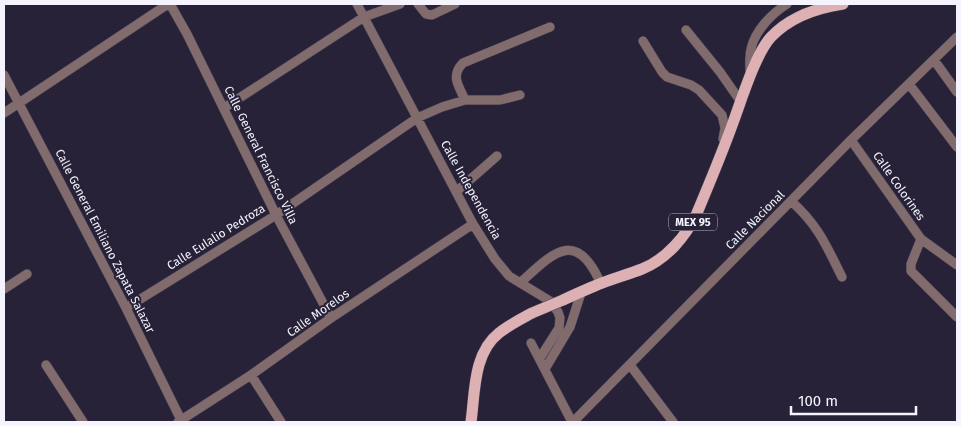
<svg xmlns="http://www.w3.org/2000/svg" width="961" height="426" font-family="'Fira Sans',sans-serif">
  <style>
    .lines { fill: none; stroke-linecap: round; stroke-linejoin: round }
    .minor-casing { stroke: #443f53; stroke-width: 10 }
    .major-casing { stroke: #443f53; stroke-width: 12 }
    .minor { stroke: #816b6d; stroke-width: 9 }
    .major { stroke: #ddb1b4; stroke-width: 11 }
    .major-bridge-casing { stroke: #443f53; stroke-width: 12; stroke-linecap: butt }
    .major-bridge { stroke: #ddb1b4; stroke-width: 11 }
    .labels { text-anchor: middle; stroke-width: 4; stroke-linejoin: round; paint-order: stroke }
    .shield { fill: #272237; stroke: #b6b4c2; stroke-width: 1 }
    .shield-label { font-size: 11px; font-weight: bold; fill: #f4f3fe }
    .street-label { font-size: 12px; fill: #f4f3fe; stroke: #272237 }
  </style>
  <rect width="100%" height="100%" fill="#272237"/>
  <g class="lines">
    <defs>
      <path id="minor" d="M170 4 187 34 276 215 331 318
        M357 4 473 224 495 259 509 276 550 301 558 312 560 318 559 328 540 358
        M418 4 426 14 432 15 455 4
        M686 30 720 72 741 102
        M643 41 662 72 667 77 691 85 699 90 722 115 725 128 723 139
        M934 60 957 92
        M750 73C750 65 749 57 751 49 755 31 771 14 787 4
        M4 75 126 308 181 420
        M909 84 957 147
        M465 100C459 86 450 76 463 63L550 27
        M224 108 364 17 400 4
        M4 113 168 4
        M851 140 921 239 957 265
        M456 192 497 156
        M791 201C818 225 826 245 842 277
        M921 239 911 264V271L957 317
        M520 283C553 253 576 227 601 284
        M4 289 27 274
        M126 308 276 215 417 118 442 107 465 100H500L520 95
        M531 343 572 422
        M46 365 83 422
        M630 365 673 422
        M545 369 570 327 581 293
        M251 375 281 422
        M178 422 251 375 331 318 473 224
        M573 422 851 140 957 37"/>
      <path id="major" d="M563 300C576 294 589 288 602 283 615 278 629 274 642 269 667 259 686 236 697 213 710 182 723 151 734 120 742 98 756 53 771 37 790 17 816 8 843 4
        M471 422C475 393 473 353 499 333 509 325 521 319 532 313"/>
    </defs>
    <use href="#minor" class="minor-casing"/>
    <use href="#major" class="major-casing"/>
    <use href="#minor" class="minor"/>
    <use href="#major" class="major"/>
    <defs>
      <path id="major-bridge" d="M532 313 563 300"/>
    </defs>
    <use href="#major-bridge" class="major-bridge-casing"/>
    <use href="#major-bridge" class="major-bridge"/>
  </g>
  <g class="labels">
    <rect class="shield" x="669" y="213.5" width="48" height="17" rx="4"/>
    <g class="shield-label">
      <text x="693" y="226">MEX 95</text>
    </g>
    <g class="street-label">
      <text transform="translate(261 155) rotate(64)" y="4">Calle General Francisco Villa</text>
      <text transform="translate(899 186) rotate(55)" y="4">Calle Colorines</text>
      <text transform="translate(471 190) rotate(61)" y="4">Calle Independencia</text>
      <text transform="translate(755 220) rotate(-45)" y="4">Calle Nacional</text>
      <text transform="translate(216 237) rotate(-32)" y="4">Calle Eulalio Pedroza</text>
      <text transform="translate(105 241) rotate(63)" y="4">Calle General Emiliano Zapata Salazar</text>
      <text transform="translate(318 313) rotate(-35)" y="4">Calle Morelos</text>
    </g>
  </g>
  <rect width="961" height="426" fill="none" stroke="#f4f3fe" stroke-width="10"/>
  <path d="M791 406v8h125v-8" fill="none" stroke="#f4f3fe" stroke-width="2.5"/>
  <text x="798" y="406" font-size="15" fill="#f4f3fe" stroke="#272237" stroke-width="4" paint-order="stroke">100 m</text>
</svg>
